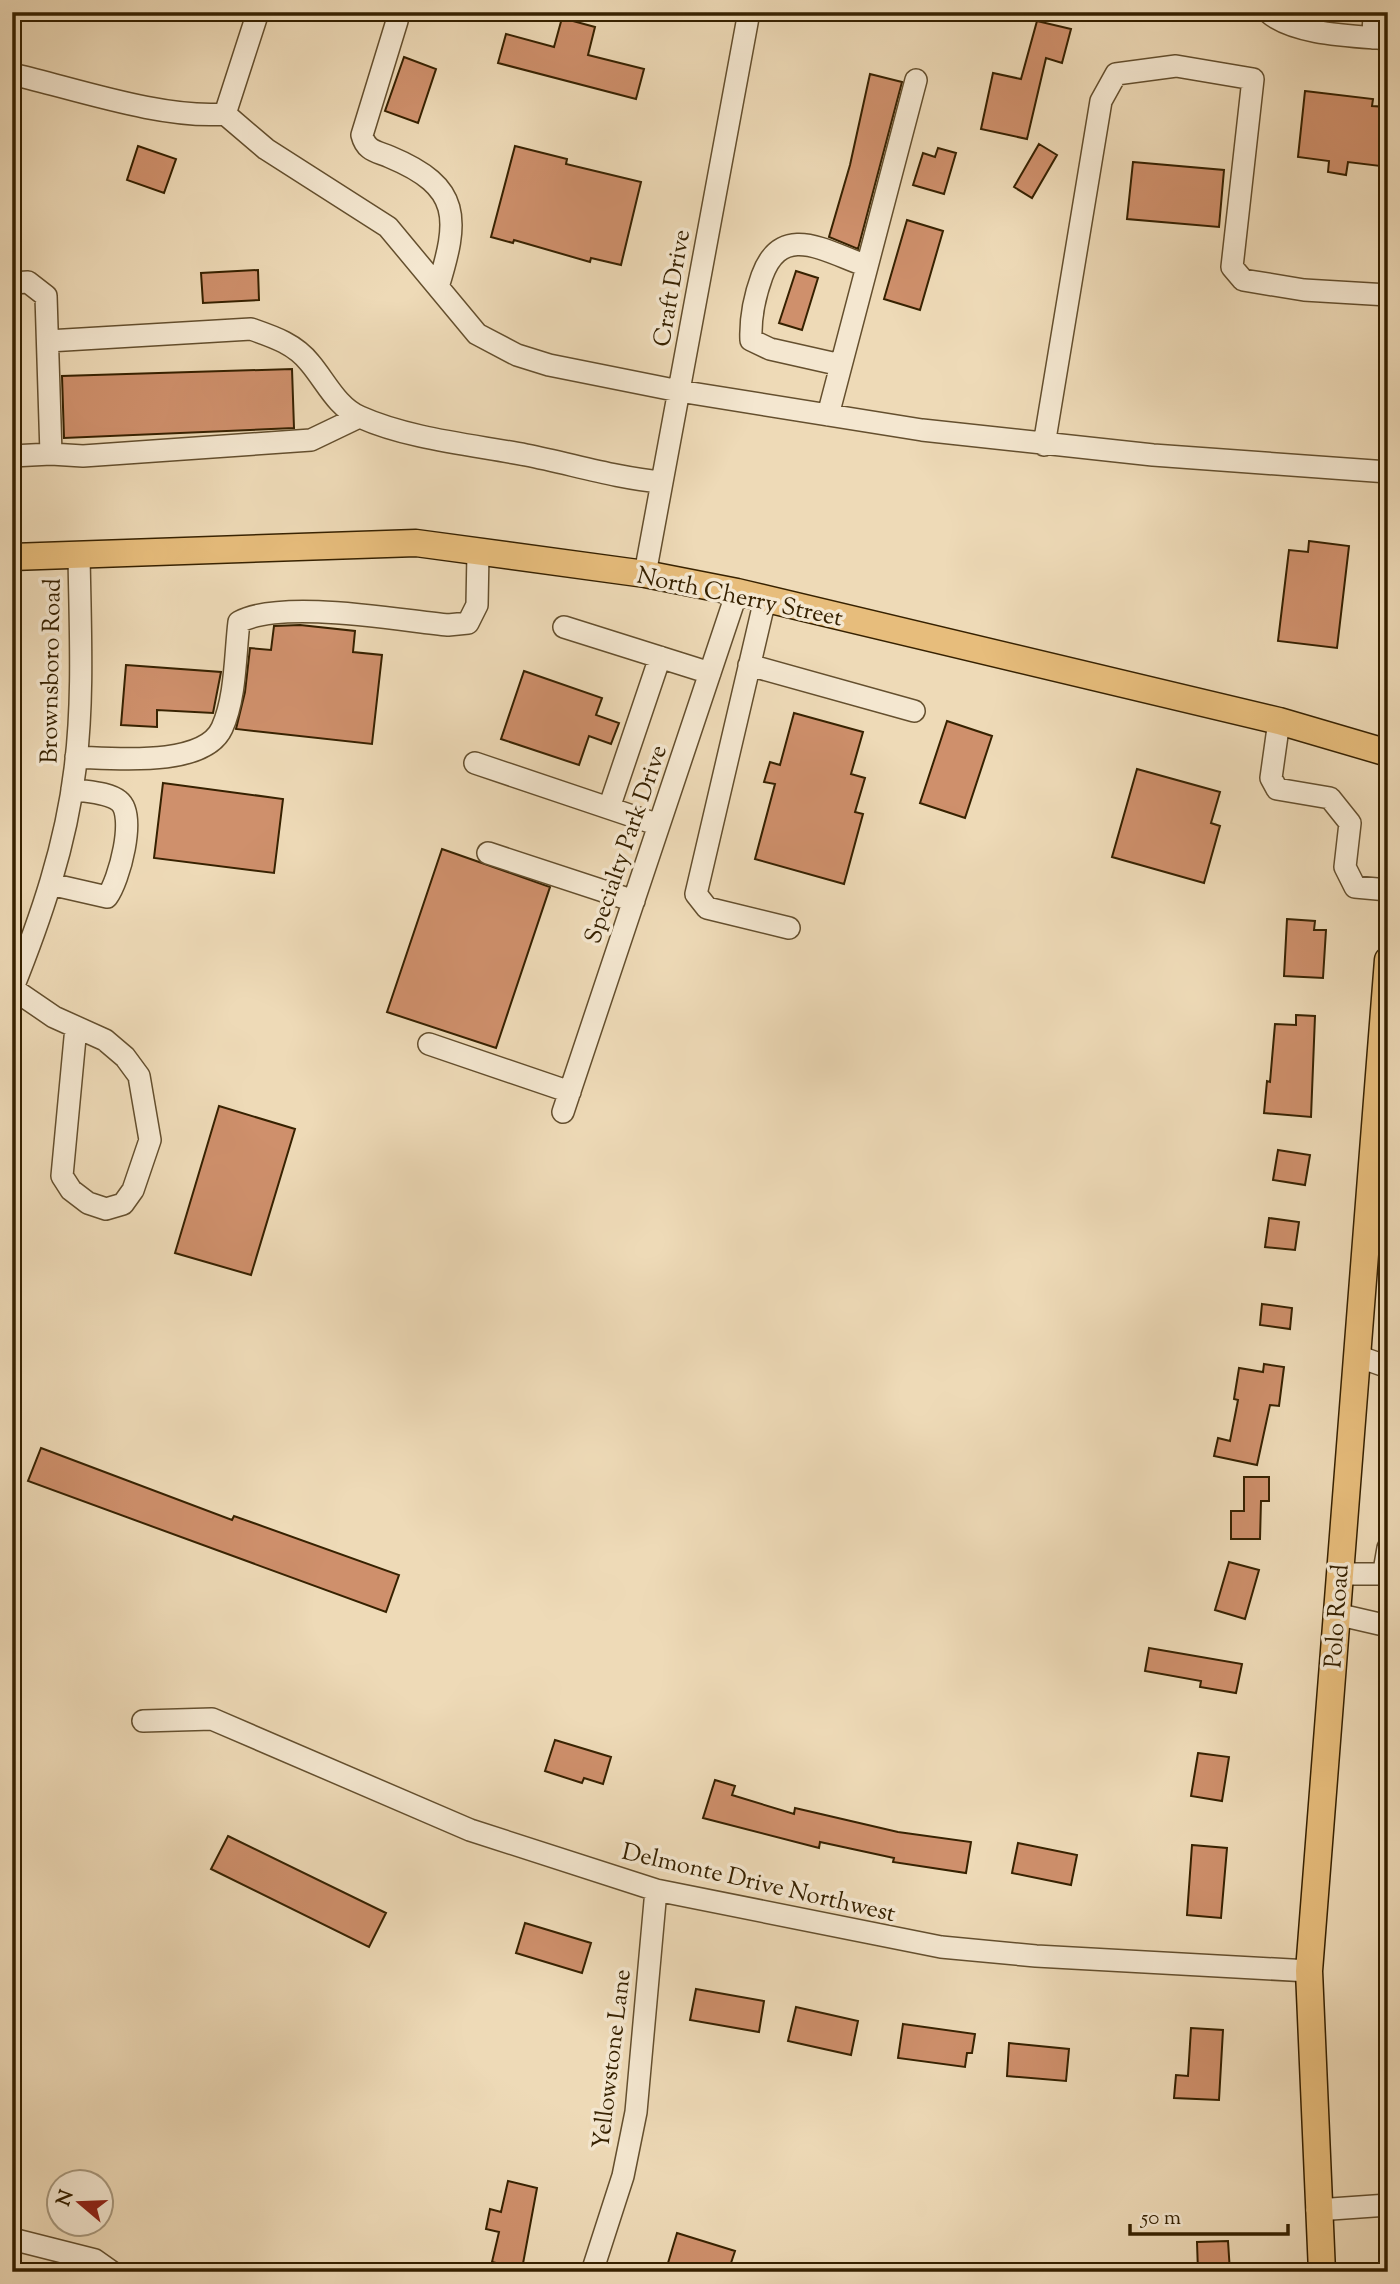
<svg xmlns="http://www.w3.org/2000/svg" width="1400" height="2284" font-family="'Sorts Mill Goudy',serif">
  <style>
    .building { fill: #cf906c; stroke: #362100; stroke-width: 2 }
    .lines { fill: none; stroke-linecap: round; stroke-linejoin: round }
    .minor-casing { stroke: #644f2e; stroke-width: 24 }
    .major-casing { stroke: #362100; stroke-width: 29 }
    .minor { stroke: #f4e7d0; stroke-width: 21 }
    .major { stroke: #e7bd7c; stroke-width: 26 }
    .labels { text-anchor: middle; stroke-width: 7; stroke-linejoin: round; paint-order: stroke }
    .street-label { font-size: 24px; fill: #362100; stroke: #f4e7d0 }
  </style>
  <rect width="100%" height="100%" fill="#eedab7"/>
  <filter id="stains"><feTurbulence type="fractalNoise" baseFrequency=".00286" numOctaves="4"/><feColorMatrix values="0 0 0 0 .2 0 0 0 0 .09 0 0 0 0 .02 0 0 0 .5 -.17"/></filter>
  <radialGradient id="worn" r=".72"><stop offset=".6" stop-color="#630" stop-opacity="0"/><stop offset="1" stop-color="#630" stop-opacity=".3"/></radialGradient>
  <path class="building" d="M562 18 595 27 588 55 644 69 636 99 498 63 506 34 554 47Z
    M1037 21 1071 29 1062 63 1046 58 1027 139 981 129 993 73 1021 79Z
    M404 57 436 69 418 123 385 111Z
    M870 74 902 82 858 249 829 237 850 165Z
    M1305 91 1373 99 1372 106 1387 107 1380 166 1348 162 1346 175 1328 172 1329 161 1298 157Z
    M1039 144 1057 155 1032 198 1014 187Z
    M138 146 176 159 164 193 127 180Z
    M515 146 567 159 566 164 641 182 621 265 591 258 590 262 514 240 513 243 491 237Z
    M938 148 956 153 944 194 913 185 923 153 935 157Z
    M1133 162 1224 170 1219 227 1127 219Z
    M907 220 943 231 920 310 884 299Z
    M258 270 259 300 203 303 201 273Z
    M796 271 818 278 802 330 779 323Z
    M292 369 294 428 64 438 62 376Z
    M1309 541 1349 546 1337 648 1278 641 1289 550 1308 552Z
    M300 625 355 631 353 652 382 655 372 744 236 729 245 692 250 648 271 650 274 626Z
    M126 665 221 672 213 713 157 710V727L121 725Z
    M524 671 602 698 596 715 619 723 611 744 589 736 579 765 501 739Z
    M794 713 863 732 851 774 865 778 855 812 863 814 844 884 755 859 775 784 764 782 770 762 780 765Z
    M947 721 992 736 965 818 920 803Z
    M1137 769 1220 792 1211 823 1220 826 1204 883 1112 857Z
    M163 783 283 799 274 873 154 858Z
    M442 849 550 887 496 1048 387 1012Z
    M1287 919 1315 921 1314 930H1326L1323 978 1284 976Z
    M1296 1015 1315 1016 1311 1117 1264 1113 1267 1081 1270 1082 1275 1024 1296 1025Z
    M219 1106 295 1129 251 1275 175 1253Z
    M1278 1150 1310 1155 1305 1185 1273 1180Z
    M1269 1218 1299 1222 1295 1250 1265 1247Z
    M1262 1304 1292 1308 1290 1329 1260 1325Z
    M1264 1364 1284 1367 1279 1406 1270 1405 1257 1465 1214 1456 1218 1438 1230 1441 1238 1400 1234 1399 1239 1368 1263 1372Z
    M41 1448 232 1520 234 1516 399 1575 386 1612 28 1481Z
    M1244 1477H1269V1501H1261L1260 1539H1231V1511H1244Z
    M1229 1562 1259 1570 1245 1619 1215 1610Z
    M1149 1648 1242 1664 1236 1693 1200 1687 1201 1681 1145 1671Z
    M555 1740 611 1757 603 1784 584 1778 582 1783 545 1771Z
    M1198 1753 1229 1757 1222 1801 1191 1796Z
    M715 1780 735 1786 732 1795 794 1814 795 1808 898 1832 971 1842 966 1873 893 1862 894 1858 820 1842 819 1848 703 1818Z
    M228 1836 386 1913 369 1947 211 1869Z
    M1018 1843 1077 1855 1071 1885 1012 1873Z
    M1192 1845 1227 1848 1221 1918 1187 1915Z
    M525 1923 591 1943 582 1973 516 1953Z
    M696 1989 764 2001 759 2032 690 2020Z
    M796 2007 858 2021 851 2055 788 2041Z
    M903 2024 975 2034 972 2053H967L965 2067 898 2058Z
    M1191 2028 1223 2030 1219 2100 1174 2098 1176 2075 1188 2076Z
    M1009 2043 1069 2049 1066 2081 1007 2076Z
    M508 2181 537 2188 522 2269 492 2262 499 2232 486 2229 490 2209 501 2212Z
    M677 2233 735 2251 728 2272H695L668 2263Z
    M1228 2241 1230 2272H1198L1197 2242Z"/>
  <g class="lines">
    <defs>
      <path id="minor" d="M258 12 225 114 266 149 388 227 477 334 517 355 549 365 679 391 922 430 1153 455 1388 472
        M1268 12C1293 35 1354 36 1388 39
        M397 21 362 135C366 151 376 151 390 157 462 187 459 219 438 287
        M1373 38 1374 12
        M16 75C79 90 163 119 225 114
        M12 283 28 282 46 296 51 454 12 456
        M48 341 251 329C274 337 295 344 310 363 326 382 337 407 360 417 409 439 474 445 526 455 572 464 616 478 662 482
        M841 365 770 349 751 340C750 317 754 298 762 276 782 221 826 252 867 266
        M828 415 916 80
        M1044 445 1101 101 1116 74 1176 66 1253 79 1232 267 1243 280 1304 290 1388 295
        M51 454 83 456 311 440 359 417
        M645 574 749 12
        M765 599 696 894 707 908 789 928
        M564 627 710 673
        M749 665 914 711
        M1279 721 1271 778 1277 789 1330 798 1350 823 1345 867 1355 887 1388 890
        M76 757C112 758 204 768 222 728 236 697 235 655 239 622 282 599 397 620 448 625L468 623 477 605 478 553
        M475 763 659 825
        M609 808 660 657
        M488 853 634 901
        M50 884 107 897C119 881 137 815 119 801 108 792 86 792 72 789
        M13 989 54 1017 105 1040 125 1057 139 1076 150 1140 133 1190 123 1204 106 1209 88 1203 71 1190 62 1176 76 1027
        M12 990C41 918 66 845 75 769 84 698 80 625 79 554
        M429 1044 570 1092
        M563 1112 737 592
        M1357 1356 1388 1367
        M1339 1574H1378L1384 1571 1388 1548
        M1336 1614 1388 1626
        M143 1721 212 1719 470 1830 656 1890 941 1947 1036 1956 1309 1971
        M1317 2210 1388 2205
        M12 2239 95 2260 112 2272
        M592 2272 623 2176 636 2112 656 1890"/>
      <path id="major" d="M12 557 416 543 645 574 737 592 1279 721 1388 753
        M1322 2272 1309 1971 1388 960"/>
    </defs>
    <use href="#minor" class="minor-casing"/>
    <use href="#major" class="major-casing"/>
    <use href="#minor" class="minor"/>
    <use href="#major" class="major"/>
  </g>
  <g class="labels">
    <g class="street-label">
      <text transform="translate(671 288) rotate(-80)" y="8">Craft Drive</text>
      <text transform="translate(740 596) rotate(12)" y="8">North Cherry Street</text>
      <text transform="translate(50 671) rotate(-89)" y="8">Brownsboro Road</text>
      <text transform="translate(625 844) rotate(-71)" y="8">Specialty Park Drive</text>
      <text transform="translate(1336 1616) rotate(-86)" y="8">Polo Road</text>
      <text transform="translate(759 1882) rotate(13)" y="8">Delmonte Drive Northwest</text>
      <text transform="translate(611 2059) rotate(-83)" y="8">Yellowstone Lane</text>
    </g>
  </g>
  <rect width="1400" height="2284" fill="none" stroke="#eedab7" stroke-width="42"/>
  <rect x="14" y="14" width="1372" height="2256" fill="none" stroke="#362100" stroke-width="3.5"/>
  <rect x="21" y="21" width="1358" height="2242" fill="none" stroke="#362100" stroke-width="2"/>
  <g transform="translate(80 2203) rotate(289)"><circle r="33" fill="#f4e7d0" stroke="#a8987d" stroke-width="2"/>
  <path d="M0-5L12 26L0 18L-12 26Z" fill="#8f2418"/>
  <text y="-10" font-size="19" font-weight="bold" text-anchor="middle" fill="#362100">N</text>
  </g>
  <path d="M1130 2224v10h158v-10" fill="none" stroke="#362100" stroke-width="3.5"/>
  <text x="1141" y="2224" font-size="21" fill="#362100" stroke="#f4e7d0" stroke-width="5" paint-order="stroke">50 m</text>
  <rect width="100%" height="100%" filter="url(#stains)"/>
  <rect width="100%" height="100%" fill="url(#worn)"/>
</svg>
